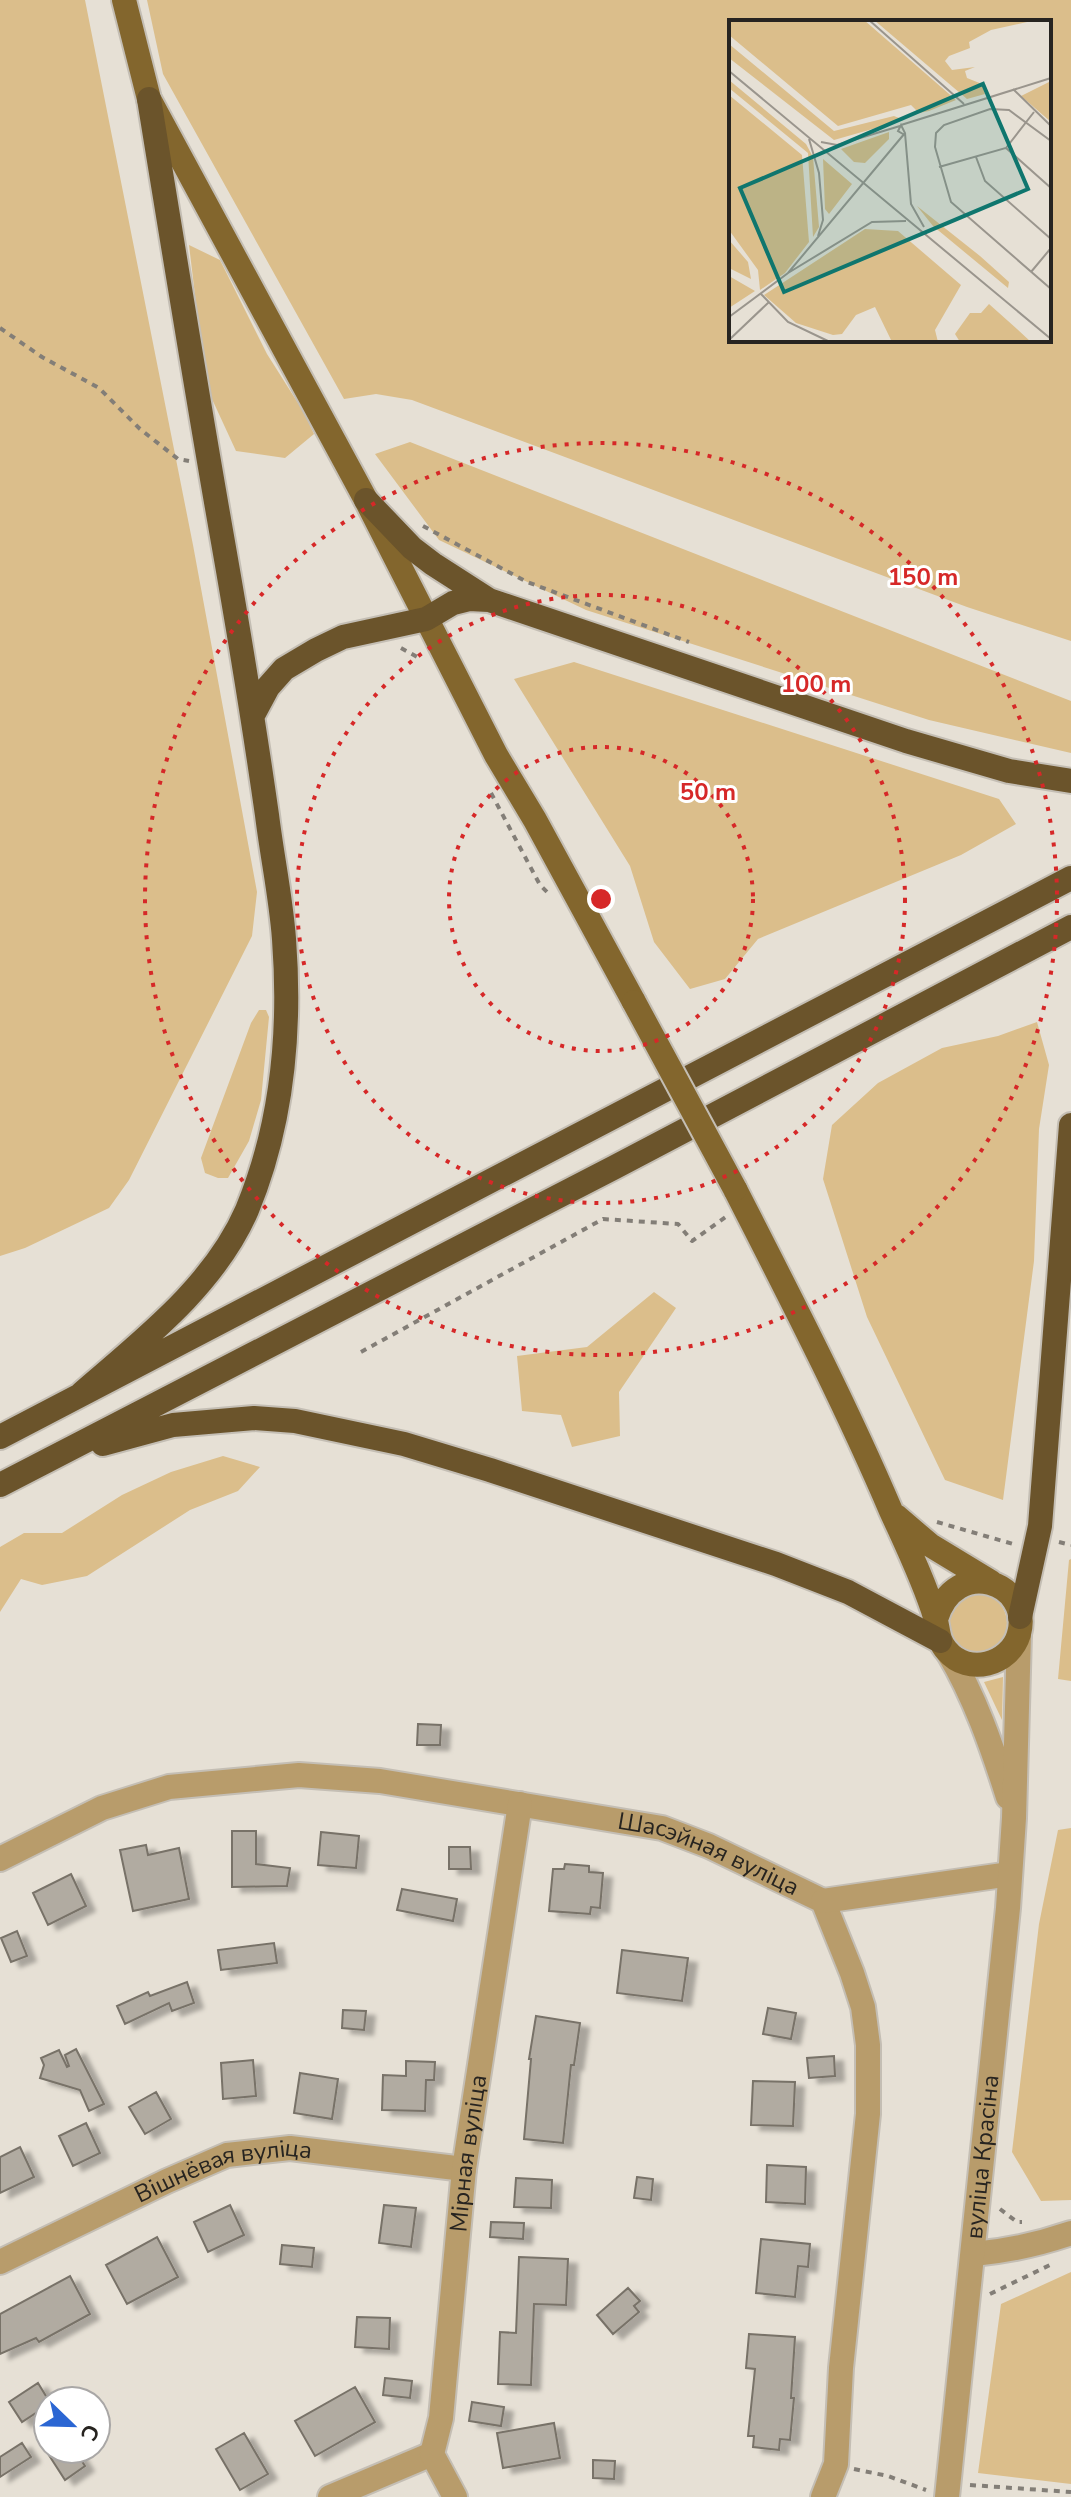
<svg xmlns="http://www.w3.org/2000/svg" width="1071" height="2497" font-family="'Nunito Sans',sans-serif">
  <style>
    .green { fill: #dbbe8b; fill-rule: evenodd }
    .building { fill: #b1aba1; stroke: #787268; stroke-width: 2; filter: url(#shadow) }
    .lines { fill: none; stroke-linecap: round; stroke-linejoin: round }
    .minor-casing { stroke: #c4beb4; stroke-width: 28 }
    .major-casing { stroke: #c4beb4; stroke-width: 28 }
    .highway-casing { stroke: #c4beb4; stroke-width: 28 }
    .path { stroke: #837e77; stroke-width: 4; stroke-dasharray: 6 6; stroke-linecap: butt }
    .minor { stroke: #b89c6b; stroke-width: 24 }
    .major { stroke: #83662d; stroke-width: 24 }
    .highway { stroke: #6b542b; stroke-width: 24 }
    .major-bridge-casing { stroke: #c4beb4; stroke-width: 28; stroke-linecap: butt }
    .major-bridge { stroke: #83662d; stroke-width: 24 }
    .ring { fill: none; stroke: #d62828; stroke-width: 4; stroke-dasharray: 4 8 }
    .labels { text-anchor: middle; stroke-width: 6; stroke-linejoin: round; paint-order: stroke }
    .street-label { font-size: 24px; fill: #272420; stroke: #fff }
    .inset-road { fill: none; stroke: #9a958d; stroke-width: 2 }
    .view { fill: #0f766e; fill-opacity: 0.15; stroke: #0f766e; stroke-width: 4 }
    .inset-edge { fill: none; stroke: #272420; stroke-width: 4 }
    .centre { fill: #d62828; stroke: #fff; stroke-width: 4 }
    .ring-label { font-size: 24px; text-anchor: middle; font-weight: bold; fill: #d62828; stroke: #fff; stroke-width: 6; stroke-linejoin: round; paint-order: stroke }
  </style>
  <defs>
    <filter id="shadow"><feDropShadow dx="9" dy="5" stdDeviation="2" flood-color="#0004"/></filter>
  </defs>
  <rect width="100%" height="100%" fill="#e6e0d5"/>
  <path class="green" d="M0 0H85L193 545 257 892 252 936 129 1180 109 1208 25 1248 0 1256Z
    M147 0H1071V641L967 607 412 400 376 394 344 399 163 74ZM731 22H1049V340H731Z
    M189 245 220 260 267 354 303 411 314 434 285 458 236 451 206 386Z
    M410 442 1071 701V753L929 720 586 610 439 540 375 454Z
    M574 662 999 799 1016 824 961 855 758 939 725 979 690 989 654 942 630 866 514 679Z
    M259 1010H266L269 1017 261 1100 249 1141 228 1178H218L205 1173 201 1158 251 1023Z
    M1037 1022 1049 1065 1039 1129 1034 1261 1003 1500 945 1480 867 1317 823 1179 832 1125 878 1083 942 1048 998 1036Z
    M654 1292 676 1308 619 1392 620 1436 572 1447 561 1415 522 1411 517 1356 587 1347Z
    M223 1456 260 1467 238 1491 190 1510 87 1576 42 1585 21 1579 0 1612V1547L24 1533H62L122 1495 171 1472Z
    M1071 1559V1681L1058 1679 1069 1560Z
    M949 1623a29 29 0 1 1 58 0a29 29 0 1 1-58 0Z
    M1003 1677 1002 1720 984 1682Z
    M1071 1828V2200L1041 2201 1012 2152 1039 1924 1058 1830Z
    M1071 2272V2484L978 2473 1001 2304Z"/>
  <path class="building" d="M418 1724 441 1725 440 1745H417Z
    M232 1831H256V1864L290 1868 287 1886 232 1887Z
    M321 1832 359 1836 356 1868 318 1865Z
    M146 1845 148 1855 179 1848 189 1899 133 1911 120 1850Z
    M449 1847H470L471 1869H449Z
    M565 1864 589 1866V1872L603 1873 600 1908 591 1907 590 1914 549 1911 553 1869H564Z
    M71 1874 86 1906 48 1925 33 1893Z
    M402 1889 457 1899 453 1921 397 1910Z
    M17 1931 27 1956 11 1962 1 1938Z
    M274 1943 277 1963 221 1970 218 1950Z
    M622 1950 688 1958 682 2001 617 1993Z
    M187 1982 194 2003 172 2011 169 2003 125 2024 117 2006 148 1992 150 1996Z
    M768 2008 796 2013 791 2039 763 2034Z
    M343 2010 366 2011 364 2030 342 2028Z
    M536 2016 580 2023 574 2065H571L563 2143 524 2139 531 2059H529Z
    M76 2049 104 2104 89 2111 80 2090 40 2078 44 2065 41 2058 59 2050 67 2067 69 2066 65 2055Z
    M834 2056 835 2076 809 2078 807 2058Z
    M253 2060 256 2096 223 2099 221 2063Z
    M406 2061 435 2062 434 2080H426L425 2111 382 2110 383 2075 406 2076Z
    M300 2073 338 2079 332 2119 294 2113Z
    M753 2081 795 2082 793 2126 751 2125Z
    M156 2092 171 2119 145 2134 129 2107Z
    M86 2123 100 2153 73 2166 59 2136Z
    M20 2147 34 2177 0 2193V2157Z
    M767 2165 806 2167 805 2204 766 2202Z
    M637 2177 653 2179 651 2200 634 2198Z
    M516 2178 552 2180 551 2208 514 2207Z
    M230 2205 244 2235 208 2252 194 2222Z
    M384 2205 416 2208 411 2247 379 2243Z
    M491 2222 524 2223 523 2239 490 2237Z
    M157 2237 178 2277 127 2304 106 2265Z
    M761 2239 810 2244 808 2267 798 2266 795 2297 756 2293Z
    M282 2245 314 2248 312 2267 280 2264Z
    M519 2257 568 2259 566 2305 534 2304 531 2385 498 2384 500 2332 516 2333Z
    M70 2276 90 2314 39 2342 36 2338 0 2354V2314Z
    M628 2288 640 2301 634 2306 639 2312 613 2334 597 2315Z
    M357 2317 390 2318 389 2349 355 2347Z
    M749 2334 795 2337 791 2398H794L790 2440 780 2439 779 2450 753 2447 754 2436H748L755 2369 746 2368Z
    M385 2378 412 2381 410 2398 383 2395Z
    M38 2383 49 2401 48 2405 22 2422 9 2402Z
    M355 2387 375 2422 315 2456 295 2421Z
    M472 2402 504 2407 501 2426 469 2421Z
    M554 2423 560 2458 503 2468 497 2433Z
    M244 2433 268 2474 240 2490 216 2449Z
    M22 2443 31 2457 0 2477V2457Z
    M45 2449H74L85 2466 65 2480Z
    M593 2460 615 2461 614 2479 593 2478Z"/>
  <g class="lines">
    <defs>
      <g id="minor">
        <path d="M948 1652C975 1697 992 1747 1008 1797"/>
        <path id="s1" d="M0 1859 102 1808 169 1787 299 1775 380 1781 662 1828 709 1846 823 1901 852 1973 863 2007 868 2045V2114L841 2368 836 2464 823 2497"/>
        <path d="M823 1901 1010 1874"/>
        <path d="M974 2254C1007 2251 1039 2244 1071 2233"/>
        <path id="s2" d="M0 2262 167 2181 227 2155 290 2148 464 2169"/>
        <path d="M330 2497 432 2454"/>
        <path id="s3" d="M455 2497 432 2454 441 2418 464 2169 520 1804"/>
        <path id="s4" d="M947 2497 1008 1908 1014 1818 1019 1634"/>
      </g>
      <path id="major" d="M124 0 149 99 366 500 496 755 535 820 634 1002
        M735 1189C789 1295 844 1401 891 1511 906 1544 925 1583 935 1617 939 1630 937 1640 947 1651 968 1676 1010 1665 1019 1634 1033 1582 955 1555 936 1619
        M896 1516 930 1545 991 1582"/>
      <path id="highway" d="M366 500 412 548 433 564 489 600 906 741 1009 771 1071 781
        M253 715 268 687 284 669 316 650 343 637 426 619 453 603 469 599 489 600
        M82 1393C143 1340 214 1286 247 1210 283 1123 291 1031 284 939 281 898 272 856 267 815 254 724 239 633 223 542 197 395 173 247 149 99
        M0 1437 1071 878
        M103 1444 173 1425 254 1418 295 1421 404 1444 490 1470 776 1564 848 1592 940 1641
        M0 1485 615 1167 1071 927
        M1020 1617 1040 1526 1071 1125"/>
    </defs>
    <use href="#minor" class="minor-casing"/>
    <use href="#major" class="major-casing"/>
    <use href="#highway" class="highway-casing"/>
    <path class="path" d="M0 328 42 357 99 388 140 429 178 459 189 461
      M423 526 527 582 689 642
      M401 648 421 659
      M491 793 540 885 548 893
      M361 1352 603 1219 678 1224 692 1241 727 1216
      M937 1522 1013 1544
      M1059 1542 1071 1545
      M1000 2209 1017 2222H1022
      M990 2294 1054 2263
      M854 2469 888 2476 926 2490
      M970 2485 1071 2492"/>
    <use href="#minor" class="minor"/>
    <use href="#major" class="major"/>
    <use href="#highway" class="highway"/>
    <defs>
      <path id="major-bridge" d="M634 1002 735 1189"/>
    </defs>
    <use href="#major-bridge" class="major-bridge-casing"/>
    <use href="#major-bridge" class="major-bridge"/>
  </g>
  <g class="ring">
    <circle cx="601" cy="899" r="152"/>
    <circle cx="601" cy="899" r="304"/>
    <circle cx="601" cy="899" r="456"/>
  </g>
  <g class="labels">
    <g class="street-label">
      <text dy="8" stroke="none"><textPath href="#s1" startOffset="734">Шасэйная вуліца</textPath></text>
      <text dy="8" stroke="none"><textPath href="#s3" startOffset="352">Мірная вуліца</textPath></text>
      <text dy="8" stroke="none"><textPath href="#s4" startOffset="342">вуліца Красіна</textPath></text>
      <text dy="8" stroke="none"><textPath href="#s2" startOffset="244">Вішнёвая вуліца</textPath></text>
    </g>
  </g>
  <g transform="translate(729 20)">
    <rect width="322" height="322" fill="#e6e0d5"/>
    <path d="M0 0H135L227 80 200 91 190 93 182 85 109 106 0 15ZM145 0H307L262 10 240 22 241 28 220 36 216 41 223 50 246 47 236 51 238 58 253 64 256 74 238 79ZM0 24 105 111 165 96 175 100 105 120 0 38ZM0 60 77 124 84 137 90 207 84 217 79 133 0 68ZM322 61V102L292 76ZM0 75 73 135 80 222 56 253 31 270 29 250 0 210ZM160 112V119L136 143 125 142 112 129ZM94 139 123 164 100 194 96 189ZM188 186 251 236 280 262 279 268 204 206ZM136 209 169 211 232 265 206 310 209 322H163L146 287 127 295 113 314 104 315 67 303 35 275ZM0 220 19 242 22 259 0 248ZM0 256 26 271 0 288ZM260 284 288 309 302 322H231L226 314 241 293H252Z" fill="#dbbe8b"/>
    <path class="inset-road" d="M140 0 235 84M0 51 322 319M284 69 322 106M172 105 322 58M176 113 182 184 195 207M80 119 90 153 94 200 89 216M322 121 280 90 261 89 215 105 207 113 206 127 222 182 322 269M92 122 108 125 171 106M277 128 322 168M247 137 256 161 322 219M210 147 277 128 305 92M302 252 322 228M59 253 143 202 177 201M32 274 59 302 101 322M0 297 59 253 176 113 172 105 169 111 174 114M0 320 40 282"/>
    <path class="view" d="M254 64 299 169 55 272 11 168Z"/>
    <rect width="322" height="322" class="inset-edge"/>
  </g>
  <circle cx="601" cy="899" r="12" class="centre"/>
  <g class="ring-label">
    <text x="923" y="585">150 m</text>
    <text x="816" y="692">100 m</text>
    <text x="708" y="800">50 m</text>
  </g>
  <g transform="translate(72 2425) rotate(113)"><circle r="38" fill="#ffffff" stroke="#a9a7a6" stroke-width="2"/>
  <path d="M0-6L14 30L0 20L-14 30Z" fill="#2b66d3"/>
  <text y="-12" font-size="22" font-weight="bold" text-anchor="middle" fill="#272420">С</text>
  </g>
</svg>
